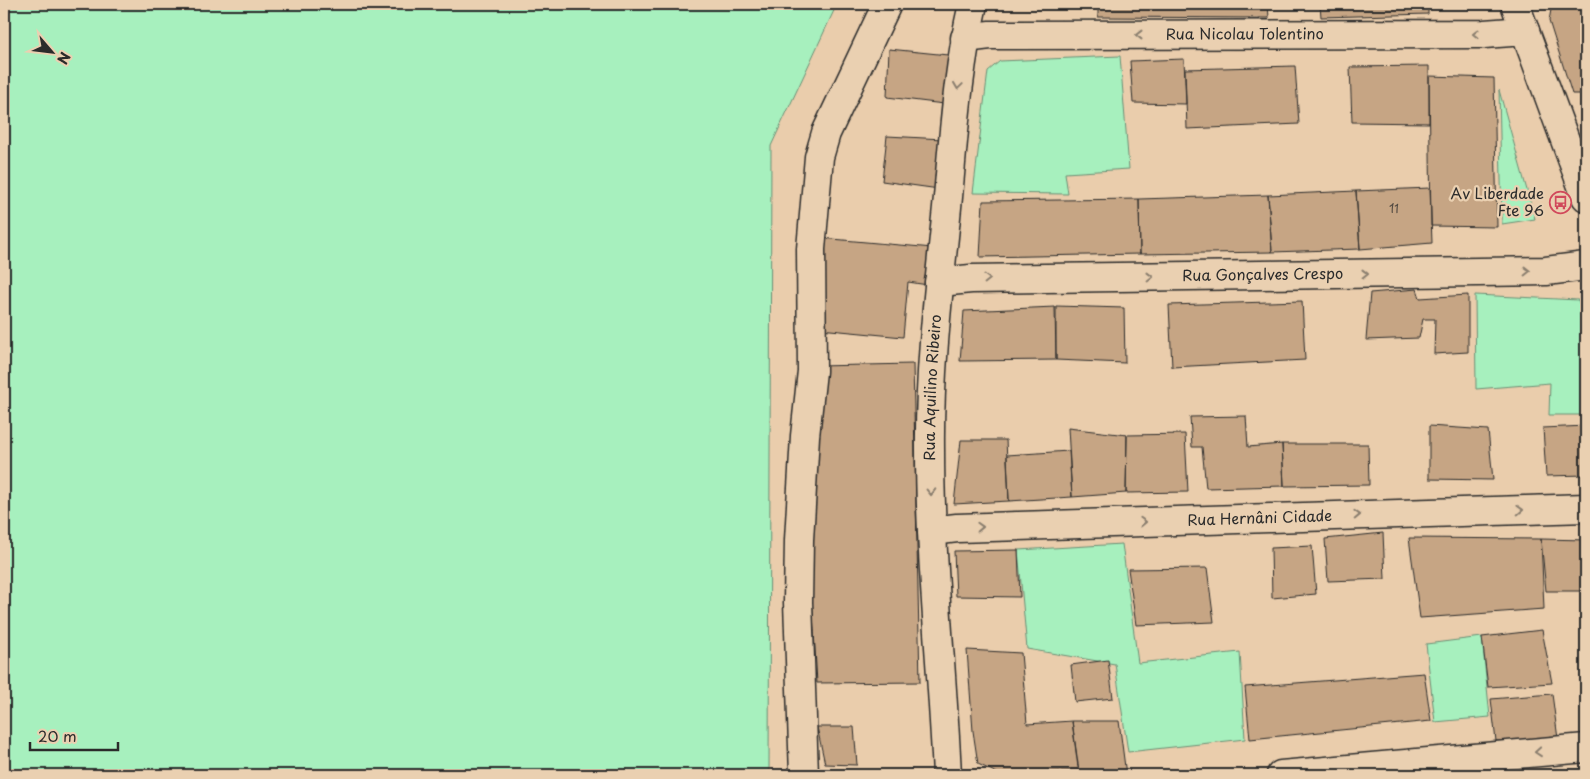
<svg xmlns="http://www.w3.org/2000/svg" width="1590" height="779" font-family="'Playpen Sans',sans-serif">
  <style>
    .green { fill: #a7f0be; stroke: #698e74 }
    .building { fill: #c6a584; stroke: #2b2b2b }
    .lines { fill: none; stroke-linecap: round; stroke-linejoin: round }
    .minor-casing { stroke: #2b2b2b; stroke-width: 31 }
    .minor { stroke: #ead0b1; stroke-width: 28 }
    .oneway { stroke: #8a7e6e }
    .labels { text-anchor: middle; stroke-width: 4.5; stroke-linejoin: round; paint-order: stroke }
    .number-label { font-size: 12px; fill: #524a41 }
    .street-label { font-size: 15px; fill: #2b2b2b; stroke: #ead0b1 }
    .poi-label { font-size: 15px; fill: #2b2b2b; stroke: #ead0b1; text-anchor: end }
  </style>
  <rect width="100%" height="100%" fill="#eacdac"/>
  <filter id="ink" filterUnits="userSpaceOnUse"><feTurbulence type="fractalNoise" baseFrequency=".02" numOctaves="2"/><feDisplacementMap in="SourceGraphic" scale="10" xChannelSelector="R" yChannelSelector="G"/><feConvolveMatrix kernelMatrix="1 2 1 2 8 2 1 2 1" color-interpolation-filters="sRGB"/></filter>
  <g filter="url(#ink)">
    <path class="green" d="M4 4H837L771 146 769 775H4Z
      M1120 56 1129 169 1065 173 1068 194 973 193 988 71 1000 61Z
      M1499 90 1535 219 1502 224Z
      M1475 295 1578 300 1586 320V415H1549L1550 383 1476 389Z
      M1122 544 1138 663 1240 652 1245 739 1128 752 1115 664 1027 649 1018 550Z
      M1482 637 1490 717 1435 722 1426 644Z
      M1586 768V775H1542Z"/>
    <path class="building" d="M1098 4H1268L1269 18 1098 17Z
      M1320 4H1428V14L1321 17Z
      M1552 4H1586V94H1572L1549 21Z
      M889 49 948 55 944 104 887 97Z
      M1184 59 1186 104 1133 103 1130 61Z
      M1295 66 1299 124 1187 129 1185 69Z
      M1429 66V123L1352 122 1350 67Z
      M1429 76 1494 78 1497 227 1431 226Z
      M887 136 943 139 939 189 882 181Z
      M1430 188 1432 243 1360 249 1356 191Z
      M1356 191 1360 249 1272 252 1268 195Z
      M1268 195 1272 252 1140 254 1139 199Z
      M1139 199 1140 254 980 257 983 201Z
      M821 238 933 248 928 285 908 282 903 337 820 329Z
      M1417 289 1420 298 1468 295V352L1434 354 1435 319H1423L1419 338 1366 340 1370 293Z
      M1302 301 1305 360 1172 367 1169 305Z
      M1056 306 1124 308 1125 363 1056 360Z
      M1055 307 1056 360 960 361 964 311Z
      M913 364 920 682 817 683 809 544 817 366Z
      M1246 416 1248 447 1282 444 1284 486 1206 488 1202 447H1192L1190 417Z
      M1429 426 1488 430 1493 480 1429 479Z
      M1586 426V475L1546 476 1543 428Z
      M1068 428 1127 435 1126 493 1072 497Z
      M1185 434 1188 492 1126 493 1127 435Z
      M961 440H1006L1009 501 954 504Z
      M1282 444H1368L1369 485 1284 486Z
      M1069 451 1072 497 1009 501 1007 455Z
      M1383 533 1385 579 1328 581 1325 539Z
      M1409 538 1541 539 1544 609 1420 618Z
      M1541 539 1586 540V591H1546Z
      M1312 546 1316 594 1272 598 1271 548Z
      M1018 550 1020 597 956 596 954 551Z
      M1207 568 1214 622 1136 625 1128 569Z
      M1542 630 1552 683 1488 687 1482 637Z
      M967 650 1021 653 1027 724 1072 721 1079 771 999 774 978 764 973 731Z
      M1108 660 1113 698 1075 702 1071 665Z
      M1424 673 1431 721 1250 739 1245 687Z
      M1552 694 1558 739 1496 741 1491 699Z
      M1072 721H1119L1126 775H1079Z
      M817 727H854L857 765 825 764Z
      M868 772 927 774V775H868Z"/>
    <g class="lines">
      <defs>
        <g id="minor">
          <path d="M1515 4 1586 197"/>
          <path id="s1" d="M965 38 990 35 1484 34 1525 31"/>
          <path id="s2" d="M939 282 971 279 1546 271 1586 266"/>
          <path id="s3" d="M932 531 957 528 1586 508"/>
          <path d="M804 775 798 602 799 540 805 436 812 371 811 249 819 157 826 133 887 4"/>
          <path id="s4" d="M947 775C942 666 930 558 930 449 929 364 940 280 948 197 954 131 958 68 973 4"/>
          <path d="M1281 775 1586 748"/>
        </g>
      </defs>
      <use href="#minor" class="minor-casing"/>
      <use href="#minor" class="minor"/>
    </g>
    <defs><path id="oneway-chevron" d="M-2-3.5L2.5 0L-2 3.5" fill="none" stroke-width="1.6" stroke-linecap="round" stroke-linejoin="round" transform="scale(1.25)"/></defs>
    <g class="oneway">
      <use href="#oneway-chevron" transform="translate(1476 34) rotate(180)"/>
      <use href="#oneway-chevron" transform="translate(1139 35) rotate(180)"/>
      <use href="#oneway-chevron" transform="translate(958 86) rotate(98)"/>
      <use href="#oneway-chevron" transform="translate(1527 271) rotate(-1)"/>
      <use href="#oneway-chevron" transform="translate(1365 274) rotate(-1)"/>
      <use href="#oneway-chevron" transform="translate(1150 277) rotate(-1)"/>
      <use href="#oneway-chevron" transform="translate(987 279) rotate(-1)"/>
      <use href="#oneway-chevron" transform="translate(931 492) rotate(89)"/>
      <use href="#oneway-chevron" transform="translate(1520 510) rotate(-2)"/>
      <use href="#oneway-chevron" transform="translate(1357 515) rotate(-2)"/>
      <use href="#oneway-chevron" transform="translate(1143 522) rotate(-2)"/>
      <use href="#oneway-chevron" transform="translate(980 527) rotate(-2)"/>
      <use href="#oneway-chevron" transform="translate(1538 752) rotate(175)"/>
    </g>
  </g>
  <defs>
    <symbol id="bus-ring" viewBox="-11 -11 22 22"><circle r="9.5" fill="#ead0b1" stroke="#d1495b" stroke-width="1.5"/><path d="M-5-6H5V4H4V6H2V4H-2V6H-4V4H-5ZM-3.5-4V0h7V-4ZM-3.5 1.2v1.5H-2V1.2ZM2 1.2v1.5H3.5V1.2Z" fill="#d1495b"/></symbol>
  </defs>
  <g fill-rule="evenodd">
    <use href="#bus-ring" x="1548" y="190" width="25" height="25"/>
  </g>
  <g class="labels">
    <g class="number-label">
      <text x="1394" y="213">11</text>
    </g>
    <g class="street-label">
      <text dy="5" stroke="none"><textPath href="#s1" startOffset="280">Rua Nicolau Tolentino</textPath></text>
      <text dy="5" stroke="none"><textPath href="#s2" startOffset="324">Rua Gonçalves Crespo</textPath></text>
      <text dy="5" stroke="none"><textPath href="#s4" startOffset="388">Rua Aquilino Ribeiro</textPath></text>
      <text dy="5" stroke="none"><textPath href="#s3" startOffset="328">Rua Hernâni Cidade</textPath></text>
    </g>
    <g class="poi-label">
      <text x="1544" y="199">Av Liberdade<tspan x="1544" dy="17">Fte 96</tspan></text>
    </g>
  </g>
  <rect width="1590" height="779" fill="none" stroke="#ead0b1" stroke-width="20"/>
  <rect x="10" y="10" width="1570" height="759" fill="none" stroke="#2b2b2b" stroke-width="2" filter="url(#ink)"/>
  <g transform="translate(52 52) rotate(118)" stroke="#ead0b1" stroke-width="4" paint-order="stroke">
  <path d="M0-4L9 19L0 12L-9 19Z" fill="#2b2b2b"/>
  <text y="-8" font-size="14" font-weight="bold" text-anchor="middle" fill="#2b2b2b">N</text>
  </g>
  <path d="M30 742v8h88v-8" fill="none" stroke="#2b2b2b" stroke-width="2.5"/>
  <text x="38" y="742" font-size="15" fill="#2b2b2b" stroke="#ead0b1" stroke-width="4" paint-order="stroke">20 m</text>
</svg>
